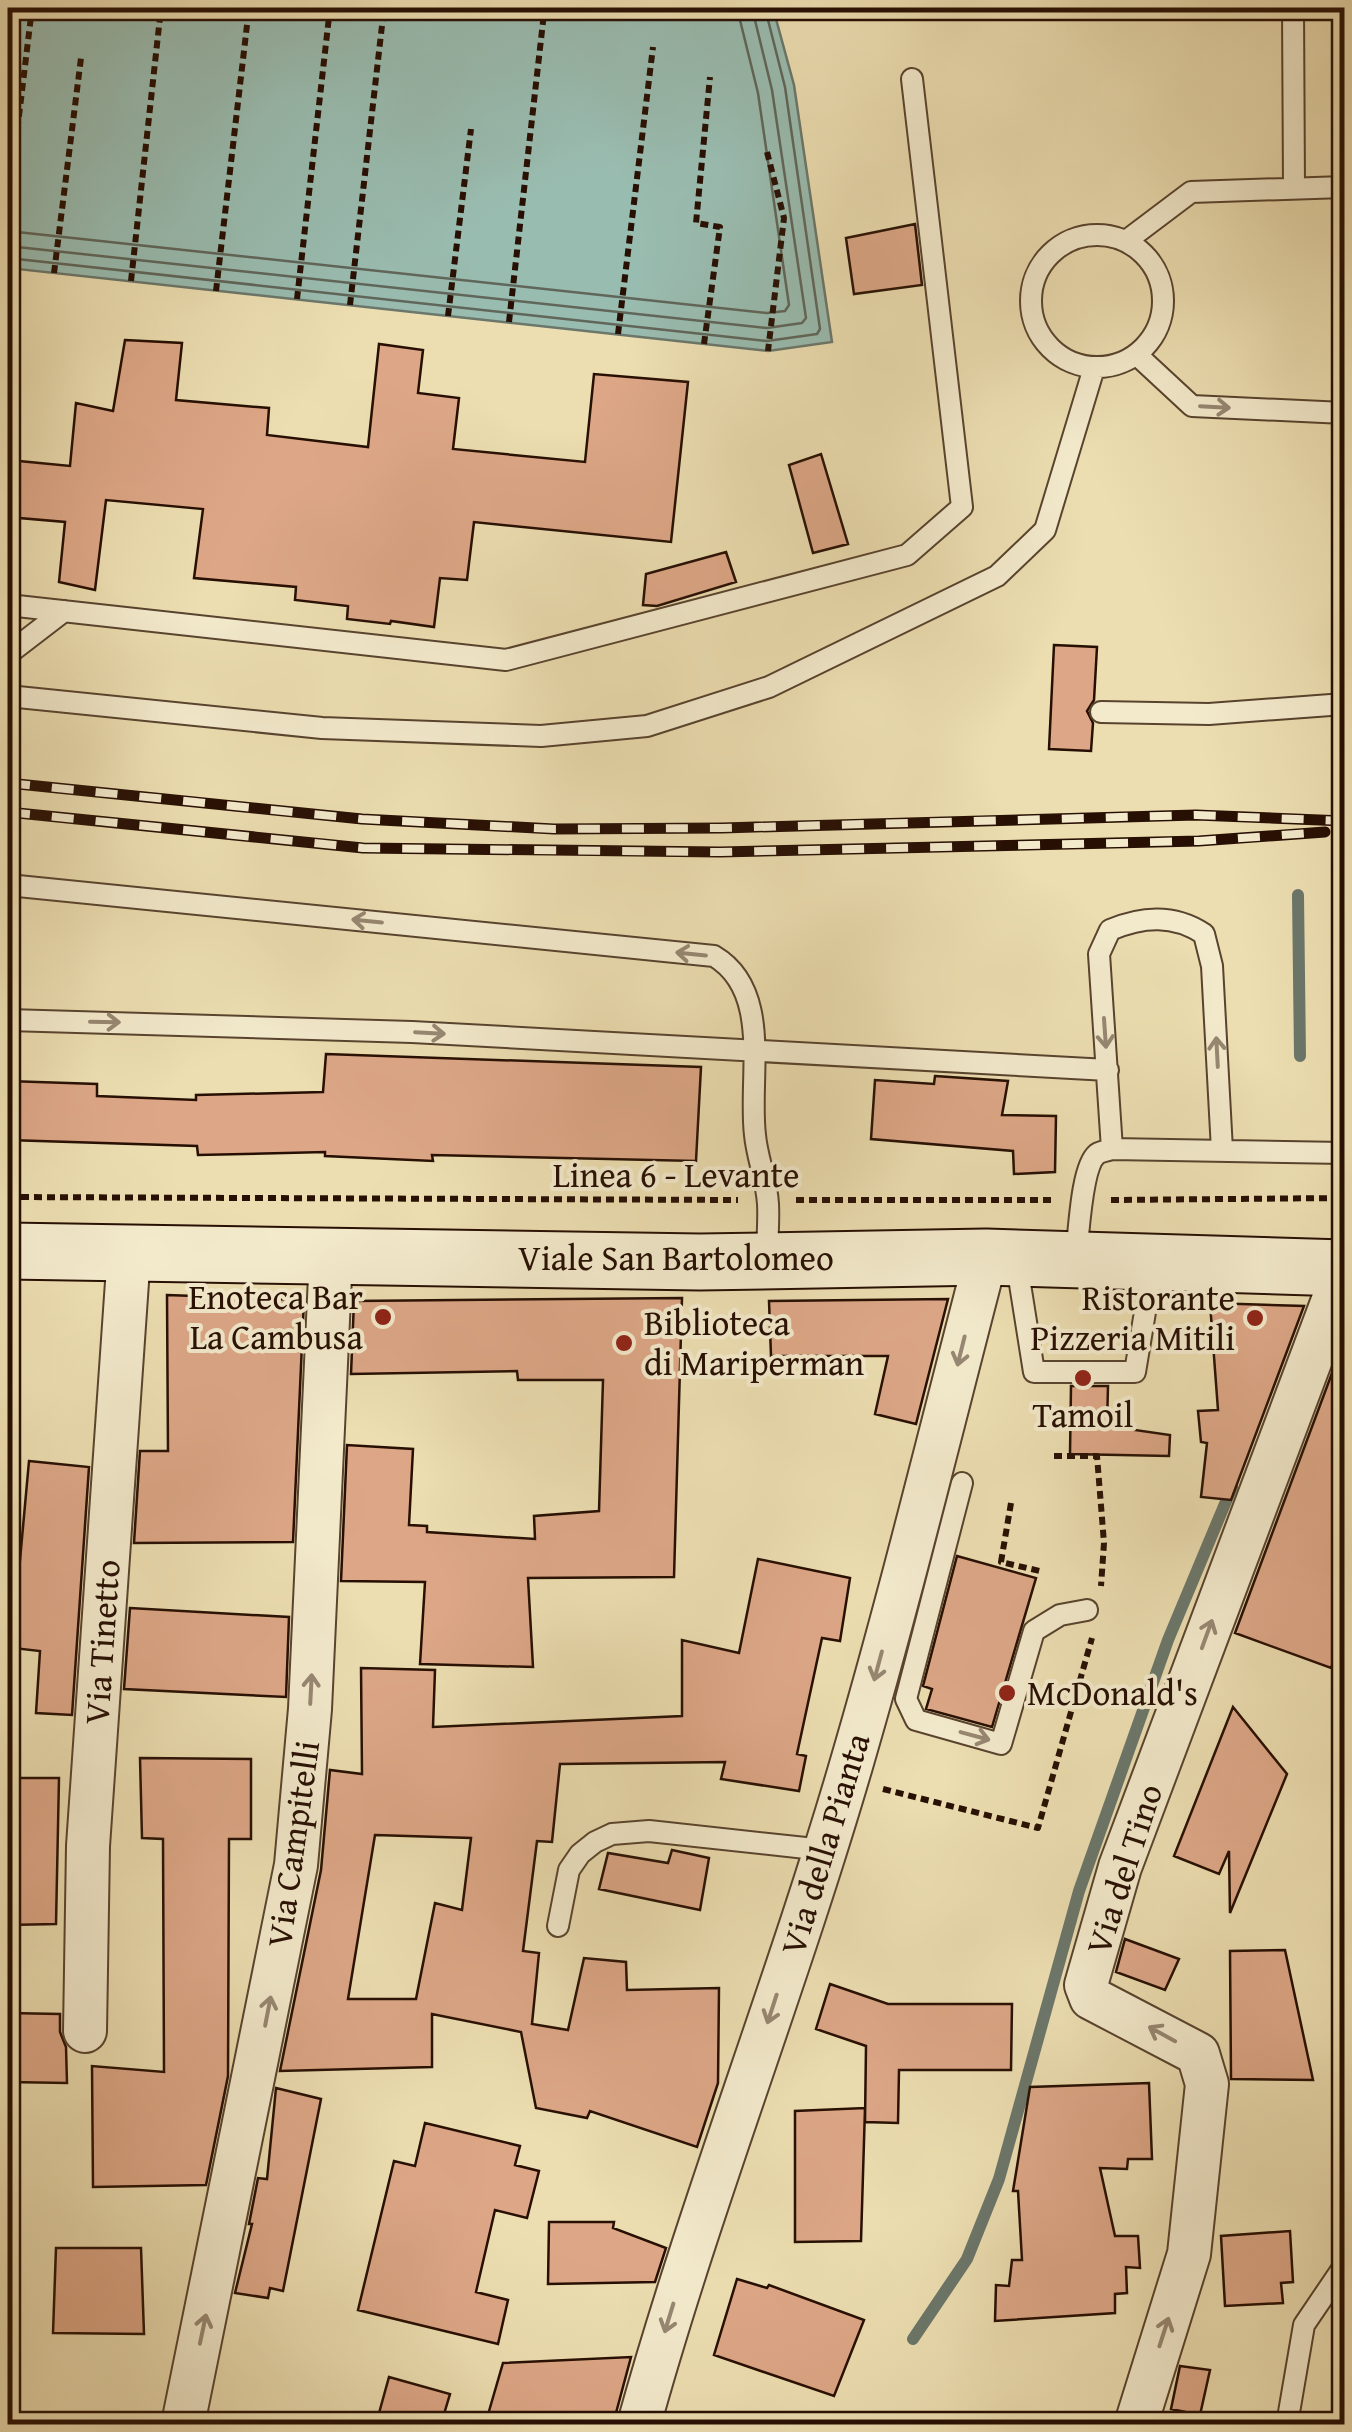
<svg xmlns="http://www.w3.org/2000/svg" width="1352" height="2432" font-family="'Gentium Book Plus',serif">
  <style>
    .water { fill: #99bcb0; stroke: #6b776b; stroke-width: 2.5 }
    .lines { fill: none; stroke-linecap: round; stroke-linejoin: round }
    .shore { stroke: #60665a; stroke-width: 2.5 }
    .stream { stroke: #6b776b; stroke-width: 12 }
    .building { fill: #dda787; stroke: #270f03; stroke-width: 2.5; fill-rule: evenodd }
    .service-casing { stroke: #58432e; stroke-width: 24 }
    .minor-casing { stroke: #58432e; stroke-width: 46 }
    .secondary-casing { stroke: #270f03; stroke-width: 59 }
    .path { stroke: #270f03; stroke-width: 6; stroke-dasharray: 8 5; stroke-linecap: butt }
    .service { stroke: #f3eacc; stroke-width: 20 }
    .minor { stroke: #f3eacc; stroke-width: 42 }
    .secondary { stroke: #f3eacc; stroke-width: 55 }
    .rail-casing { stroke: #270f03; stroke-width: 11 }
    .rail { stroke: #f3eacc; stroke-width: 8; stroke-dasharray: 22; stroke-linecap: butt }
    .oneway { stroke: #978772 }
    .poi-dot { fill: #8f2418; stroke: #f3eacc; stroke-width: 4 }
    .labels { text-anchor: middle; stroke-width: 8; stroke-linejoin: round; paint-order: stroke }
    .street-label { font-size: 35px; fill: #270f03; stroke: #f3eacc }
    .poi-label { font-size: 35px; fill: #270f03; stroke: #f3eacc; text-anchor: end }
  </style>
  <rect width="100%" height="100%" fill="#ecdeb1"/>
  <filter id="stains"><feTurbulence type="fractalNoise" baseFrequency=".002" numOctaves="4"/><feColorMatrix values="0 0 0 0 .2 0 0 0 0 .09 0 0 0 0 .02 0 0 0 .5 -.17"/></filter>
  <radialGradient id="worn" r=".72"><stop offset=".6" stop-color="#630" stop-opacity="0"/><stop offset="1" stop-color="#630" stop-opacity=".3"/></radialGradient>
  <path class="water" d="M8 8H773L794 85 832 342 768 351 8 268Z"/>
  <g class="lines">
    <path class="shore" d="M8 231 767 313 785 311 789 305 758 93 737 8
      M8 246 767 328 802 323 806 318 772 90 752 8
      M8 258 767 341 817 334 820 329 785 87 765 8"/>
    <path class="stream" d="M1298 895 1300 1056
      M913 2339 967 2259 999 2179 1079 1891 1168 1640 1232 1487"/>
  </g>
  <path class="building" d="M915 224 922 285 854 294 846 238Z
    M125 340 182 343 176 400 269 408 267 435 368 447 379 344 423 350 418 393 459 398 453 449 585 462 594 374 688 382 671 542 474 522 467 580 440 578 434 627 391 621 390 624 347 619 348 606 295 600 296 587 194 578 203 509 106 500 95 590 59 582 65 522 8 517V460L70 466 76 403 113 411Z
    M821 454 848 544 813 553 789 465Z
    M726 552 736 582 657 606 643 605 646 574Z
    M1054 645 1097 647 1094 700 1087 711 1093 723 1091 751 1049 749Z
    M326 1054 701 1067 696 1161 432 1155 433 1161 325 1156V1152L198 1155 197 1146 8 1140V1081L97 1084V1096L196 1100V1095L323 1092Z
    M935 1076 1008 1081 1002 1115 1056 1116 1055 1172 1014 1174 1013 1151 871 1139 875 1080 934 1084Z
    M167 1295 304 1300 293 1542 134 1543 140 1451H168Z
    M682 1298 674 1577 528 1578 533 1667 420 1664 425 1582 341 1581 347 1445 413 1449 409 1525 427 1526V1532L535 1539 534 1516 599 1511 603 1380H518L517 1371 351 1374 354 1301Z
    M948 1299 916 1424 875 1414 888 1356H771L769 1301Z
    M1210 1303 1304 1306 1231 1500 1201 1497 1207 1443 1201 1442 1198 1411 1218 1410Z
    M1344 1341V1635L1331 1668 1235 1633Z
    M1071 1386H1108L1107 1426 1170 1435 1169 1456 1070 1454Z
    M29 1461 89 1467 72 1715 36 1713 40 1651 13 1648 14 1570 19 1571Z
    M957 1556 1036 1578 992 1727 926 1709 932 1689 923 1686Z
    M758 1559 850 1578 840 1641 822 1638 797 1754 806 1756 799 1791 721 1779 725 1762 560 1764 552 1842 537 1841 523 1951 539 1953 532 2024 568 2030 584 1958 626 1962 627 1990 719 1988 718 2083 697 2147 590 2111 587 2118 536 2108 521 2032 432 2014V2067L280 2071 321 1870 330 1770 362 1774 361 1668 435 1670 433 1727 682 1716V1640L739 1653ZM375 1835 471 1838 462 1910 435 1903 416 1999H348Z
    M130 1608 289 1617 286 1697 124 1689Z
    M1233 1707 1287 1774 1230 1913 1229 1851 1219 1874 1174 1856Z
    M140 1758 251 1759V1839H229L228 2076 206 2185 93 2187 92 2066 164 2072 163 1839 142 1838Z
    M8 1778H59L56 1924 8 1925Z
    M672 1850 709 1858 700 1910 599 1889 608 1853 668 1863Z
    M1125 1939 1179 1959 1165 1990 1116 1972Z
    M1285 1950 1313 2080 1231 2079 1230 1951Z
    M830 1984 888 2004H1012L1011 2070H899L898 2123 865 2122 866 2046 816 2029Z
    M8 2013 60 2014V2032L66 2047 67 2083 8 2082Z
    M1149 2083 1152 2159H1128L1127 2169 1100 2168 1115 2236H1138L1140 2268 1126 2267 1127 2293 1115 2294V2313L995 2321 996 2285 1009 2286 1012 2260H1022L1018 2191H1013L1030 2087Z
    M276 2088 321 2099 283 2291 270 2288 268 2298 235 2293 252 2224H249L258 2178 267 2179Z
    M865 2108 861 2241 795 2242V2111Z
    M425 2123 520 2146 515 2165 539 2171 527 2218 495 2210 476 2292 508 2300 498 2344 358 2310 394 2161 415 2166Z
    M549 2222H614L613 2228 666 2248 655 2282 548 2284Z
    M1290 2231 1293 2282 1281 2283 1283 2303 1225 2306 1221 2236Z
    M56 2248H141L144 2334 53 2333Z
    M737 2279 767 2288 769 2285 864 2320 834 2396 714 2355Z
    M631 2357 613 2424H510L487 2418 503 2363Z
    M1180 2366 1210 2370 1200 2415 1171 2409Z
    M389 2377 450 2394 441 2424H376Z"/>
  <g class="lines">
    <defs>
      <path id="service" d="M1293 8 1294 188
        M1031 301a66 66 0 1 1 132 0a66 66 0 1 1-132 0Z
        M1126 241 1191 192 1344 187
        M1137 355 1192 406 1344 413
        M8 605 506 660 907 555 962 507 912 79
        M8 654 64 611
        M8 696 322 728 541 736 647 726 769 687 997 576 1045 530 1094 368
        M1101 712 1209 714 1344 704
        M8 885 714 956C773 991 748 1078 755 1135 757 1158 767 1181 768 1204 769 1221 767 1240 767 1258
        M8 1020 412 1032 1108 1070
        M1112 1149 1099 954 1110 930C1143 916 1174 914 1204 934L1212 966 1222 1150
        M1076 1255C1079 1235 1081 1167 1097 1154 1100 1152 1108 1150 1112 1149L1344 1153
        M1016 1259 1034 1372H1135L1153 1264
        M962 1483 906 1699 916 1720 1001 1744 1034 1631 1060 1615 1087 1610
        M558 1926 569 1870 580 1854 595 1842 612 1834 649 1831 824 1850
        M1287 2424 1304 2325 1344 2266"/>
      <path id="minor" d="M85 2031 88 1846 129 1253
        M183 2424 296 1865 310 1709 331 1255
        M639 2424C701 2201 787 1985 852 1762 901 1595 942 1425 986 1257
        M1136 2424 1189 2254 1207 2084 1198 2054 1091 1998 1086 1985 1120 1867 1344 1271"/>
      <path id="secondary" d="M8 1251 700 1262 986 1257 1344 1268"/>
    </defs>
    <use href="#service" class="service-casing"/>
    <use href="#minor" class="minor-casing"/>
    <use href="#secondary" class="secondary-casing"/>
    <path class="path" d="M767 152 784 218 768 351
      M8 207 32 8
      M54 273 81 58
      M131 281 161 8
      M216 291 249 8
      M297 299 330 8
      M350 305 384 8
      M448 316 471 129
      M509 322 544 13
      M618 334 653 47
      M704 344 720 227 696 223 710 77
      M8 1197 738 1200
      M796 1200H1053
      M1111 1200 1344 1198
      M1054 1456H1097L1104 1543 1101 1586
      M1011 1503 1001 1562 1040 1571
      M883 1789 1038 1828 1092 1638"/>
    <use href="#service" class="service"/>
    <use href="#minor" class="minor"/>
    <use href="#secondary" class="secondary"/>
    <defs>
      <path id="rail" d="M8 783 362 819 554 829 722 828 1196 815 1344 821
        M8 812 363 848 720 852 1199 841 1325 832"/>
    </defs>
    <use href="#rail" class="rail-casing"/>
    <use href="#rail" class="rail"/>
  </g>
  <defs><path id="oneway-shaft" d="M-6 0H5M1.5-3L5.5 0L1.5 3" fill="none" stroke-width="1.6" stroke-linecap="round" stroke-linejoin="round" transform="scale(2.5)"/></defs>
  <g class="oneway">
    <use href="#oneway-shaft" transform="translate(1215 407) rotate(3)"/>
    <use href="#oneway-shaft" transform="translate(367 921) rotate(-174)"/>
    <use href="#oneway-shaft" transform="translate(691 954) rotate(-174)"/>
    <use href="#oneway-shaft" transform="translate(105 1022) rotate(1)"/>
    <use href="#oneway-shaft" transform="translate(430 1033) rotate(3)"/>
    <use href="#oneway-shaft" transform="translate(1105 1033) rotate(86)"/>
    <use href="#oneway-shaft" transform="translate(1217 1052) rotate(-93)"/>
    <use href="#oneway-shaft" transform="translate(961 1351) rotate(104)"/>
    <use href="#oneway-shaft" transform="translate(1207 1634) rotate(-70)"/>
    <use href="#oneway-shaft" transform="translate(878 1666) rotate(105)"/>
    <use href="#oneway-shaft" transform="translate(311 1689) rotate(-87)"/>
    <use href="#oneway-shaft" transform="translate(975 1736) rotate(15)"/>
    <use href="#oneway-shaft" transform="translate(772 2009) rotate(108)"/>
    <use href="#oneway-shaft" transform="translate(268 2011) rotate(-79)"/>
    <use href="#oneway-shaft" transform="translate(1162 2034) rotate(-151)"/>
    <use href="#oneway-shaft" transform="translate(669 2318) rotate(107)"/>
    <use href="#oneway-shaft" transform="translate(203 2329) rotate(-78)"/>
    <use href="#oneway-shaft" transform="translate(1164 2332) rotate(-72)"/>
  </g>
  <g class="poi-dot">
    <circle cx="383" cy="1317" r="10"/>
    <circle cx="1255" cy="1318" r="10"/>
    <circle cx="624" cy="1343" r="10"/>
    <circle cx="1083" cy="1378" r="10"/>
    <circle cx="1007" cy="1693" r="10"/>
  </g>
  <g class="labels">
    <g class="street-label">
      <text x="676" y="1187">Linea 6 - Levante</text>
      <text x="676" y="1270">Viale San Bartolomeo</text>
      <text transform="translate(102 1642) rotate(-86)" y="12">Via Tinetto</text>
      <text transform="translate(293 1844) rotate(-82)" y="12">Via Campitelli</text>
      <text transform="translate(825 1844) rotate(-73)" y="12">Via della Pianta</text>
      <text transform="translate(1124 1869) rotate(-72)" y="12">Via del Tino</text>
    </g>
    <g class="poi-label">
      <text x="363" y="1309">Enoteca Bar<tspan x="363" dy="40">La Cambusa</tspan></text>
      <text x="1235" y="1310">Ristorante<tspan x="1235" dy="40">Pizzeria Mitili</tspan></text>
      <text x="644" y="1335" text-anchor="start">Biblioteca<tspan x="644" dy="40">di Mariperman</tspan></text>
      <text x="1083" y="1427" text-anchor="middle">Tamoil</text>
      <text x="1027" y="1705" text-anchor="start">McDonald's</text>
    </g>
  </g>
  <rect width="1352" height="2432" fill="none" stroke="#ecdeb1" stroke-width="40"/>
  <rect x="10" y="10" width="1332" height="2412" fill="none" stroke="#270f03" stroke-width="5"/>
  <rect x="20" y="20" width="1312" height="2392" fill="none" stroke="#270f03" stroke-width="2.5"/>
  <rect width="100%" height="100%" filter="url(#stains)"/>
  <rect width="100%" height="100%" fill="url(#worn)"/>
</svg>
